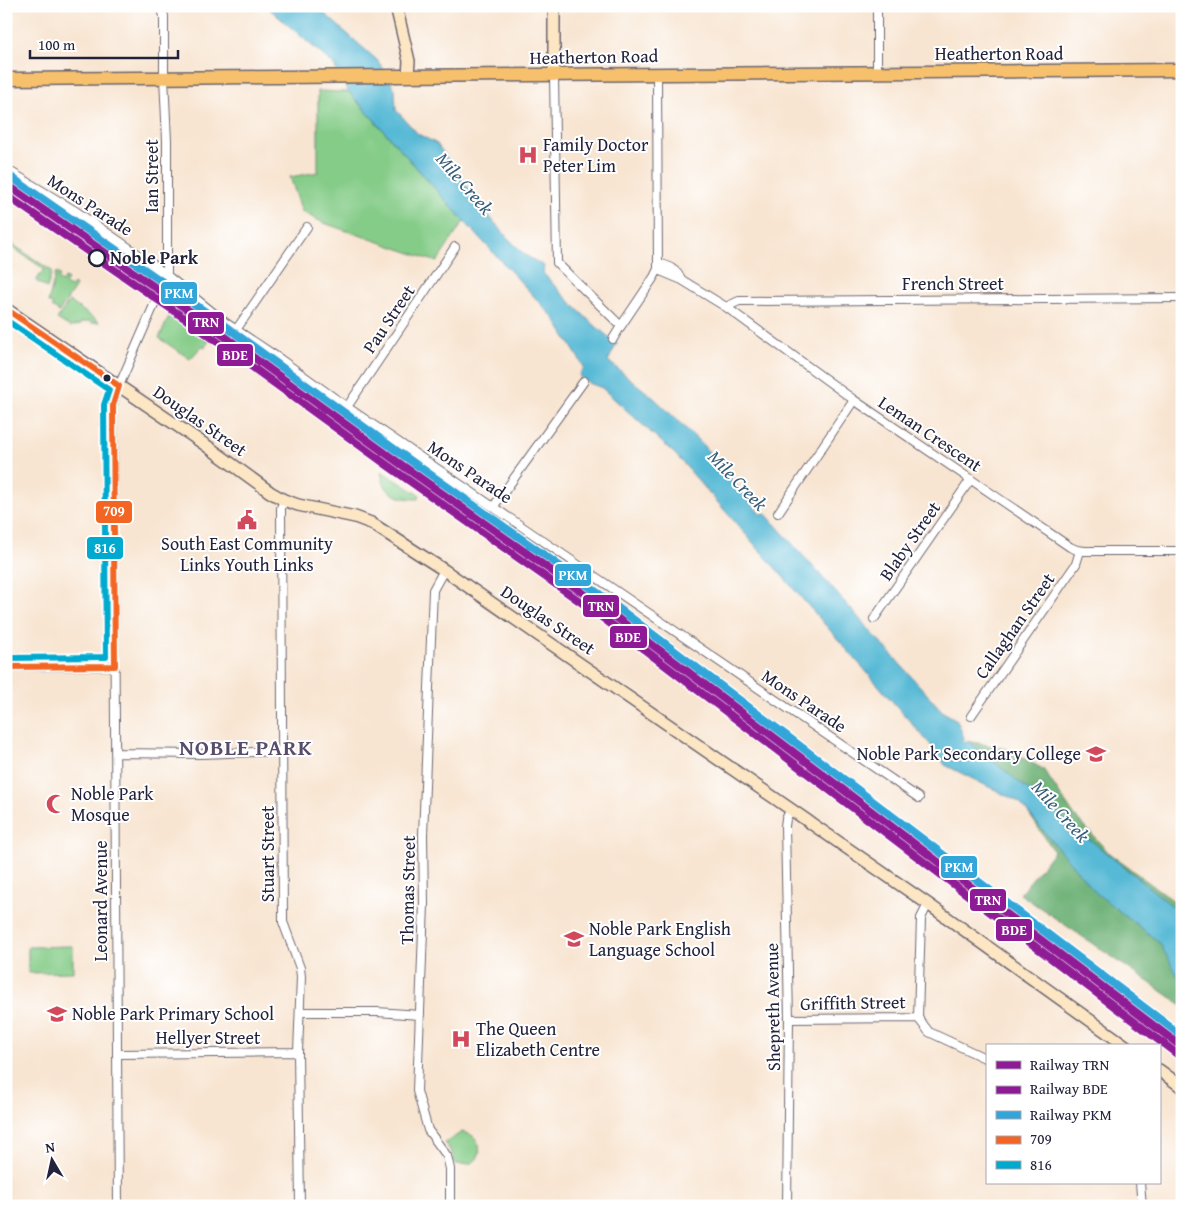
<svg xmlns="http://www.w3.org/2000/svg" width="1188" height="1212" font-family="'Gentium Book Plus',serif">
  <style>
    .green { fill: #85cc88; stroke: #547762 }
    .forest { fill: #6cb074; stroke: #476958 }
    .water { fill: #56b9d5; stroke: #3c6e88 }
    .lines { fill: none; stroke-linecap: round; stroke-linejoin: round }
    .street-casing { stroke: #6d6670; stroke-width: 10 }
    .secondary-casing { stroke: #6d6670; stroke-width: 14 }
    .primary-casing { stroke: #6d6670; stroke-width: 15 }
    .street { stroke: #fff; stroke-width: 8 }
    .secondary { stroke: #fce6c4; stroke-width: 11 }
    .primary { stroke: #f7c06c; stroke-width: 12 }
    .bus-1-casing { stroke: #fff; stroke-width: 10 }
    .bus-2-casing { stroke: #fff; stroke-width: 10 }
    .bus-1 { stroke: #f26522; stroke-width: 6 }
    .bus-2 { stroke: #00a9ce; stroke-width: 6 }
    .rail-1-casing { stroke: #fff; stroke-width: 11 }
    .rail-2-casing { stroke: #fff; stroke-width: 11 }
    .rail-3-casing { stroke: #fff; stroke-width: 11 }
    .rail-1 { stroke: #8f1a95; stroke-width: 8 }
    .rail-2 { stroke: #8f1a95; stroke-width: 8 }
    .rail-3 { stroke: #33a5d9; stroke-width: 8 }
    .stop-dot { fill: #fff; stroke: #22223b; stroke-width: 2.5 }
    .bus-dot { fill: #22223b; stroke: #fff; stroke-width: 2 }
    .labels { text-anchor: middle; stroke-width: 4; stroke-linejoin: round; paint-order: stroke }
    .street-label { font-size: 18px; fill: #22223b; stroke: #fff }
    .poi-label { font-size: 18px; fill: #22223b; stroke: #fff; text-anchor: start }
    .stop-label { font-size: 18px; font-weight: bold; fill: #22223b; stroke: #fff; text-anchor: start }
    .water-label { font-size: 19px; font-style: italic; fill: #375e79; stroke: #fff }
    .district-label { font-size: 22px; font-weight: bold; letter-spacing: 1px; fill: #584c6b; stroke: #fff }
    .line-badge { stroke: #fff; stroke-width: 2 }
    .badge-label { font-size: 14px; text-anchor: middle; font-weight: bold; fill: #fff }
  </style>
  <rect width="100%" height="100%" fill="#fff"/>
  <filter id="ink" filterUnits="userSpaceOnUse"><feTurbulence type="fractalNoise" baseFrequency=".02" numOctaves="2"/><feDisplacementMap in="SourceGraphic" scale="10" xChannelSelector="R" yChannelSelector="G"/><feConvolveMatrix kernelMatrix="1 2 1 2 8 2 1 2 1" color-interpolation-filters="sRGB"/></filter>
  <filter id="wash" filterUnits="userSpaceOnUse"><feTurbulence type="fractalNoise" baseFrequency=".0096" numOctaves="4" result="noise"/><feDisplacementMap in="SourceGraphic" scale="20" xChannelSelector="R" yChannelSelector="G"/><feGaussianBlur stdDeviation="1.12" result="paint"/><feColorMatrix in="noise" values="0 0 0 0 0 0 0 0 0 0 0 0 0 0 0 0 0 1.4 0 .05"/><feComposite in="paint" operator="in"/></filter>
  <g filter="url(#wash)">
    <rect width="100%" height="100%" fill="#f8e5d1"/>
    <path class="green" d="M318 91 349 92 464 221 437 262 324 223 302 212 290 177 318 172Z
      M6 240 52 271 47 288 36 281 44 269 6 243Z
      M56 272 60 275 58 279 62 282 65 278 68 280 65 284 70 287 73 284 76 286 59 312 52 307 53 304 48 303Z
      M69 301 99 322 91 323 90 321 80 323V325L70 327 57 319Z
      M195 310 224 330 216 341 211 338 205 347 202 346 190 359 159 338 169 317Z
      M381 471 420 495 418 499C397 499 383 494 381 471Z
      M73 946V972L28 973V947Z
      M462 1132C465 1133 470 1134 473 1136 482 1143 482 1159 471 1163 467 1165 459 1164 455 1164L453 1155 445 1143Z"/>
    <path class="forest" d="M968 741 1007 749 1043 769 1074 815 1110 854 1182 907V1005L1020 894 1054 851 1021 802 965 744Z"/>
    <path class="water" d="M266 6H316L378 61 395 89 396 110 418 134 437 144 482 208 507 237 525 255 544 266 543 273C566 298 589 323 617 343L608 361 655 399 702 444 761 515 764 512 943 712 957 720 964 738 963 742 965 743 968 741 1182 914V984L1159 942 1096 893 1019 802 945 765 936 751 676 455 602 388 589 383 579 376 584 367 554 318 464 221 360 104 349 92 333 64Z"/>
  </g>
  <g filter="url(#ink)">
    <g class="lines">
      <defs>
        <path id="street" d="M877 6V72
          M554 75 557 263 621 326 654 277 658 269 657 73
          M6 169 77 212 154 265 226 323 280 359 347 407 919 798
          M658 263C670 266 676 270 682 280
          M658 270 682 280 726 307 854 400 1070 547 1077 550 1085 551H1182
          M726 307 739 301 1182 298
          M236 330 307 227
          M613 339 621 326
          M347 407 455 247
          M284 500 281 508 283 922 300 968 301 977 298 1052 300 1206
          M494 506 584 381
          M778 513 854 400
          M444 570 433 590 423 835 424 904 417 1091 428 1130 447 1156 450 1169V1206
          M874 619 971 479
          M6 667 115 666
          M971 716 1076 564 1080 551
          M116 753 201 754 282 751
          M928 904 921 918 918 1018 929 1032 987 1059
          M301 1012H377L420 1015
          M789 1019 918 1018
          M118 1054 298 1052
          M1140 1183 1142 1206
          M118 1206 113 405 119 386 167 275V141L164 77V16L161 6
          M787 1206 789 1019 785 826 786 819 791 809"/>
        <path id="secondary" d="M396 6 409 61 408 76
          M554 75V6
          M6 309 207 446 270 492 284 500 298 505 355 517 371 523 444 570 928 904 1126 1046
          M1159 1070 1182 1087"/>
        <path id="primary" d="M6 79 1182 70"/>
      </defs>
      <use href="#street" class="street-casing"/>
      <use href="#secondary" class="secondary-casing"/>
      <use href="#primary" class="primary-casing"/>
      <use href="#street" class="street"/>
      <use href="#secondary" class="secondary"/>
      <use href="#primary" class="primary"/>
      <defs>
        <path id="bus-1" d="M6 309 119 386 113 405 115 666 6 667"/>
        <path id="bus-2" d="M6 320 109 390 104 405 106 657 6 658"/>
      </defs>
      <use href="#bus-1" class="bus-1-casing"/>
      <use href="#bus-2" class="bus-2-casing"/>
      <use href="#bus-1" class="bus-1"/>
      <use href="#bus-2" class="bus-2"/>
      <defs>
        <path id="rail-1" d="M6 184 198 317 392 458 600 605 1182 1047"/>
        <path id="rail-2" d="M6 195 193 324 387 465 595 612 1177 1054"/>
        <path id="rail-3" d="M11 177 203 310 397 451 605 598 1182 1036"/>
      </defs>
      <use href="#rail-1" class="rail-1-casing"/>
      <use href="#rail-2" class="rail-2-casing"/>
      <use href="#rail-3" class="rail-3-casing"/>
      <use href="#rail-1" class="rail-1"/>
      <use href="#rail-2" class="rail-2"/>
      <use href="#rail-3" class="rail-3"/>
    </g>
  </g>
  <defs>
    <symbol id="hospital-bare" viewBox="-9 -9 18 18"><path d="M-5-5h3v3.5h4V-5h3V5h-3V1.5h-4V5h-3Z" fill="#d1495b" stroke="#fff" stroke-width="2.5" paint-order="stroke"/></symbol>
    <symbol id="civic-bare" viewBox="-9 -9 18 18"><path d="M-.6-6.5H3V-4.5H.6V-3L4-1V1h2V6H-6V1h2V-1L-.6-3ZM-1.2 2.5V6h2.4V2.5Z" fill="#d1495b" stroke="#fff" stroke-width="2.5" paint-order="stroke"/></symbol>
    <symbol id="school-bare" viewBox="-9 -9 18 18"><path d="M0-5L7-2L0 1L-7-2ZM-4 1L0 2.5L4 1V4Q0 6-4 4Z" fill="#d1495b" stroke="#fff" stroke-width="2.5" paint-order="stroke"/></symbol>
    <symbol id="mosque-bare" viewBox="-9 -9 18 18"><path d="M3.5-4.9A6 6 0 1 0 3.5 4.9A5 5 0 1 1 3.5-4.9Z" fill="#d1495b" stroke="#fff" stroke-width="2.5" paint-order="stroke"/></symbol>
  </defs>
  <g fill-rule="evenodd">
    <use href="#hospital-bare" x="514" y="141" width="28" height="28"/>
    <use href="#civic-bare" x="233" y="506" width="28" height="28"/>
    <use href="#school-bare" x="1082" y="740" width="28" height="28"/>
    <use href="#mosque-bare" x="42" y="790" width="28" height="28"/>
    <use href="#school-bare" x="560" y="925" width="28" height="28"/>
    <use href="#school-bare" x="43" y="1000" width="28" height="28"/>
    <use href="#hospital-bare" x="447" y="1025" width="28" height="28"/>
  </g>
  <circle class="stop-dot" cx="97" cy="258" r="8"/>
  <circle class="bus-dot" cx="107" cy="378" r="4.5"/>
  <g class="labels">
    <g class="street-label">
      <text x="999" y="60">Heatherton Road</text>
      <text transform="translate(594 57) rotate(-1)" y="6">Heatherton Road</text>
      <text transform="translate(152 176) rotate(-90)" y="6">Ian Street</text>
      <text transform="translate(90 205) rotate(33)" y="6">Mons Parade</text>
      <text x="953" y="290">French Street</text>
      <text transform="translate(389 319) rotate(-56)" y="6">Pau Street</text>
      <text transform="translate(200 421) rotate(35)" y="6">Douglas Street</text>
      <text transform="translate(930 434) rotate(34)" y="6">Leman Crescent</text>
      <text transform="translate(470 472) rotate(34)" y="6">Mons Parade</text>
      <text transform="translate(910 541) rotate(-55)" y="6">Blaby Street</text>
      <text transform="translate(548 620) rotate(34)" y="6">Douglas Street</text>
      <text transform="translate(1015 626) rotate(-55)" y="6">Callaghan Street</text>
      <text transform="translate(804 701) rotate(34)" y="6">Mons Parade</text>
      <text transform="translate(268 854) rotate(-90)" y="6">Stuart Street</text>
      <text transform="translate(408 890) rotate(-89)" y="6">Thomas Street</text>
      <text transform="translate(101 901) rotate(-90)" y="6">Leonard Avenue</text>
      <text transform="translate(853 1003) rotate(-1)" y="6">Griffith Street</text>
      <text transform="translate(773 1007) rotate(-91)" y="6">Shepreth Avenue</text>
      <text x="208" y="1044">Hellyer Street</text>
    </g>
    <g class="poi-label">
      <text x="543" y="151">Family Doctor<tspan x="543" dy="21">Peter Lim</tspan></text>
      <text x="247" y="550" text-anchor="middle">South East Community<tspan x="247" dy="21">Links Youth Links</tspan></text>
      <text x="1081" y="760" text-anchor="end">Noble Park Secondary College</text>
      <text x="71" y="800">Noble Park<tspan x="71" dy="21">Mosque</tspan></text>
      <text x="589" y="935">Noble Park English<tspan x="589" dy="21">Language School</tspan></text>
      <text x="72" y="1020">Noble Park Primary School</text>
      <text x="476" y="1035">The Queen<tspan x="476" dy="21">Elizabeth Centre</tspan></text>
    </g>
    <g class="stop-label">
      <text x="110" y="264">Noble Park</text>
    </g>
    <g class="water-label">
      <text transform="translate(465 183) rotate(49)" y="7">Mile Creek</text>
      <text transform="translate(738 480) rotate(46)" y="7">Mile Creek</text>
      <text transform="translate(1061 811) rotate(48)" y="7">Mile Creek</text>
    </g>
    <g class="district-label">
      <text x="246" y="755">NOBLE PARK</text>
    </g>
  </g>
  <g class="line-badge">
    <rect x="160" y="281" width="38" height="24" rx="5" fill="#33a5d9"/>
    <rect x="187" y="311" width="38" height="24" rx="5" fill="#8f1a95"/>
    <rect x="216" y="343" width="38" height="24" rx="5" fill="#8f1a95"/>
    <rect x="95" y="500" width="38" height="24" rx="5" fill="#f26522"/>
    <rect x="86" y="536" width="38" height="24" rx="5" fill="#00a9ce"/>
    <rect x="554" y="563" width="38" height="24" rx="5" fill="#33a5d9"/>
    <rect x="582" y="594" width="38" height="24" rx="5" fill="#8f1a95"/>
    <rect x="609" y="625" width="39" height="24" rx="5" fill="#8f1a95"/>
    <rect x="940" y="855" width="38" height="24" rx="5" fill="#33a5d9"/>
    <rect x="969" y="888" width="38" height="24" rx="5" fill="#8f1a95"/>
    <rect x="995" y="918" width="38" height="24" rx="5" fill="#8f1a95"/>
  </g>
  <g class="badge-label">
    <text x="179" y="298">PKM</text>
    <text x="206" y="327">TRN</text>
    <text x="235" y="360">BDE</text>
    <text x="114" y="516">709</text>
    <text x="105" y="553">816</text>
    <text x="573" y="580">PKM</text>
    <text x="601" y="611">TRN</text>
    <text x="628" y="642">BDE</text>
    <text x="959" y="872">PKM</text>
    <text x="988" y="905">TRN</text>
    <text x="1014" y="935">BDE</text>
  </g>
  <rect width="1188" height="1212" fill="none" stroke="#fff" stroke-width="25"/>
  <rect x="986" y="1044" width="175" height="140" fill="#ffffff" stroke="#a7a7b1"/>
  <rect x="996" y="1061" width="25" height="8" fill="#8f1a95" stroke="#a7a7b1"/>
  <text x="1030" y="1070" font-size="15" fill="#22223b">Railway TRN</text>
  <rect x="996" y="1086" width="25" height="8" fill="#8f1a95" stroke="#a7a7b1"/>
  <text x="1030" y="1094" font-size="15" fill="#22223b">Railway BDE</text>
  <rect x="996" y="1111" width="25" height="8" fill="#33a5d9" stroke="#a7a7b1"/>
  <text x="1030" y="1120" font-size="15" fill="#22223b">Railway PKM</text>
  <rect x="996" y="1136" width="25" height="8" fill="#f26522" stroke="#a7a7b1"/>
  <text x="1030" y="1144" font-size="15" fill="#22223b">709</text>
  <rect x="996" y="1161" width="25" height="8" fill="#00a9ce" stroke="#a7a7b1"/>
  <text x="1030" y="1170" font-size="15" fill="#22223b">816</text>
  <g transform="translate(52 1160) rotate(351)" stroke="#ffffff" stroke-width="4" paint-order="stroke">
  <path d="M0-4L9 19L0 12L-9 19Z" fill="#22223b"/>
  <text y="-8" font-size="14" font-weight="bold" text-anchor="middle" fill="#22223b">N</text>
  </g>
  <path d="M30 50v8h148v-8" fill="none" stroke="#22223b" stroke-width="2.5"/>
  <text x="38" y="50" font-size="15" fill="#22223b" stroke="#ffffff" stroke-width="4" paint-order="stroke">100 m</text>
</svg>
